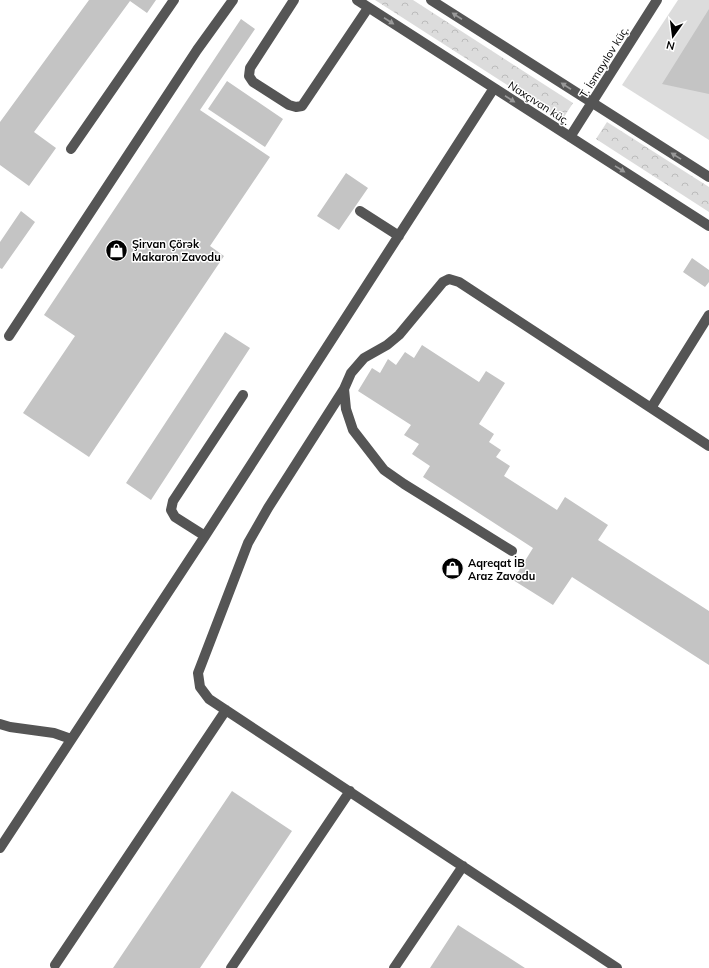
<svg xmlns="http://www.w3.org/2000/svg" width="709" height="968" font-family="Mulish,sans-serif">
  <style>
    .forest { fill: url(#forest-crowns) }
    .pitch { fill: #dcdcdc }
    .building { fill: #c4c4c4 }
    .lines { fill: none; stroke-linecap: round; stroke-linejoin: round }
    .minor { stroke: #555; stroke-width: 10 }
    .oneway { fill: #999 }
    .labels { text-anchor: middle; stroke-width: 3; stroke-linejoin: round; paint-order: stroke }
    .street-label { font-size: 11px; fill: #000; stroke: #fff }
    .poi-label { font-size: 11px; font-weight: bold; fill: #000; stroke: #fff; text-anchor: start }
  </style>
  <defs>
    <pattern id="forest-crowns" width="20" height="18" patternUnits="userSpaceOnUse"><rect width="20" height="18" fill="#dcdcdc"/><path d="M2 6a3 3 0 1 1 6 0M12 15a3 3 0 1 1 6 0" fill="none" stroke="#bbb"/></pattern>
  </defs>
  <rect width="100%" height="100%" fill="#fff"/>
  <path class="forest" d="M375 0H413L573 103 562 120Z
    M607 122 709 187V212L596 139Z"/>
  <path class="pitch" d="M678 0H709V140L622 85Z"/>
  <path class="building" d="M89 0H156L147 13 130 1 34 132 56 148 29 186 0 165V122Z
    M709 9V94L662 84Z
    M241 19 255 29 200 110 270 157 210 246 224 256 89 457 23 413 75 336 44 315Z
    M227 81 283 119 265 147 208 109Z
    M346 173 368 188 339 230 317 216Z
    M21 211 35 222 2 269 0 268V242Z
    M692 258 709 270V282L705 287 683 272Z
    M225 332 250 348 151 500 126 483Z
    M422 345 479 382 486 371 505 383 479 424 494 434 489 442 501 450 496 457 510 466 504 476 557 510 565 497 608 525 598 540 709 611V665L572 577 553 605 513 580 533 548 423 477 430 466 412 454 419 444 404 435 411 425 358 391 372 368 380 373 388 359 396 365 405 352 414 358Z
    M232 791 292 831 200 968H113Z
    M458 925 525 968H430Z"/>
  <g class="lines">
    <path class="minor" d="M294 0 250 68 249 76 253 82 289 105 296 107 302 106 368 8
      M357 0 709 226
      M431 0 709 177
      M570 137 657 0
      M71 149 174 0
      M360 211 399 236
      M9 336 197 50 233 0
      M344 389 268 508 248 543 198 673 200 687 209 699 617 968
      M651 408 709 315
      M205 536 175 517 171 510 173 501 243 395
      M512 551 404 484 384 470 353 430 346 409 344 389 351 373 364 358 387 345 399 335 443 282 449 279 459 282 709 446
      M0 724 10 727 54 733 71 739
      M0 848 205 536 494 88
      M55 965 226 710
      M231 968 350 791
      M394 968 463 866"/>
  </g>
  <defs><path id="oneway-solid" d="M-6-.8H1V-3.2L6.5 0L1 3.2V.8H-6Z"/></defs>
  <g class="oneway">
    <use href="#oneway-solid" transform="translate(457 16) rotate(-147)"/>
    <use href="#oneway-solid" transform="translate(389 21) rotate(33)"/>
    <use href="#oneway-solid" transform="translate(566 86) rotate(-147)"/>
    <use href="#oneway-solid" transform="translate(510 99) rotate(33)"/>
    <use href="#oneway-solid" transform="translate(676 156) rotate(-148)"/>
    <use href="#oneway-solid" transform="translate(620 169) rotate(32)"/>
  </g>
  <defs>
    <symbol id="shop-disc" viewBox="-11 -11 22 22"><circle r="9.5" fill="#000" stroke="#fff"/><path d="M-5-2.5h2.3a2.7 3.5 0 0 1 5.4 0H5L5.5 6h-11ZM-1.5-2.5h3a1.5 2.3 0 0 0-3 0Z" fill="#fff"/></symbol>
  </defs>
  <g fill-rule="evenodd">
    <use href="#shop-disc" x="104" y="238" width="25" height="25"/>
    <use href="#shop-disc" x="440" y="556" width="25" height="25"/>
  </g>
  <g class="labels">
    <g class="street-label">
      <text transform="translate(604 62) rotate(-58)" y="4">T. İsmayılov küç.</text>
      <text transform="translate(539 103) rotate(33)" y="4">Naxçıvan küç.</text>
    </g>
    <g class="poi-label">
      <text x="132" y="248">Şirvan Çörək<tspan x="132" dy="13">Makaron Zavodu</tspan></text>
      <text x="468" y="567">Aqreqat İB<tspan x="468" dy="13">Araz Zavodu</tspan></text>
    </g>
  </g>
  <g transform="translate(673 36) rotate(194)" stroke="#ffffff" stroke-width="3" paint-order="stroke">
  <path d="M0-3L7 15L0 10L-7 15Z" fill="#000000"/>
  <text y="-6" font-size="11" font-weight="bold" text-anchor="middle" fill="#000000">N</text>
  </g>
</svg>
